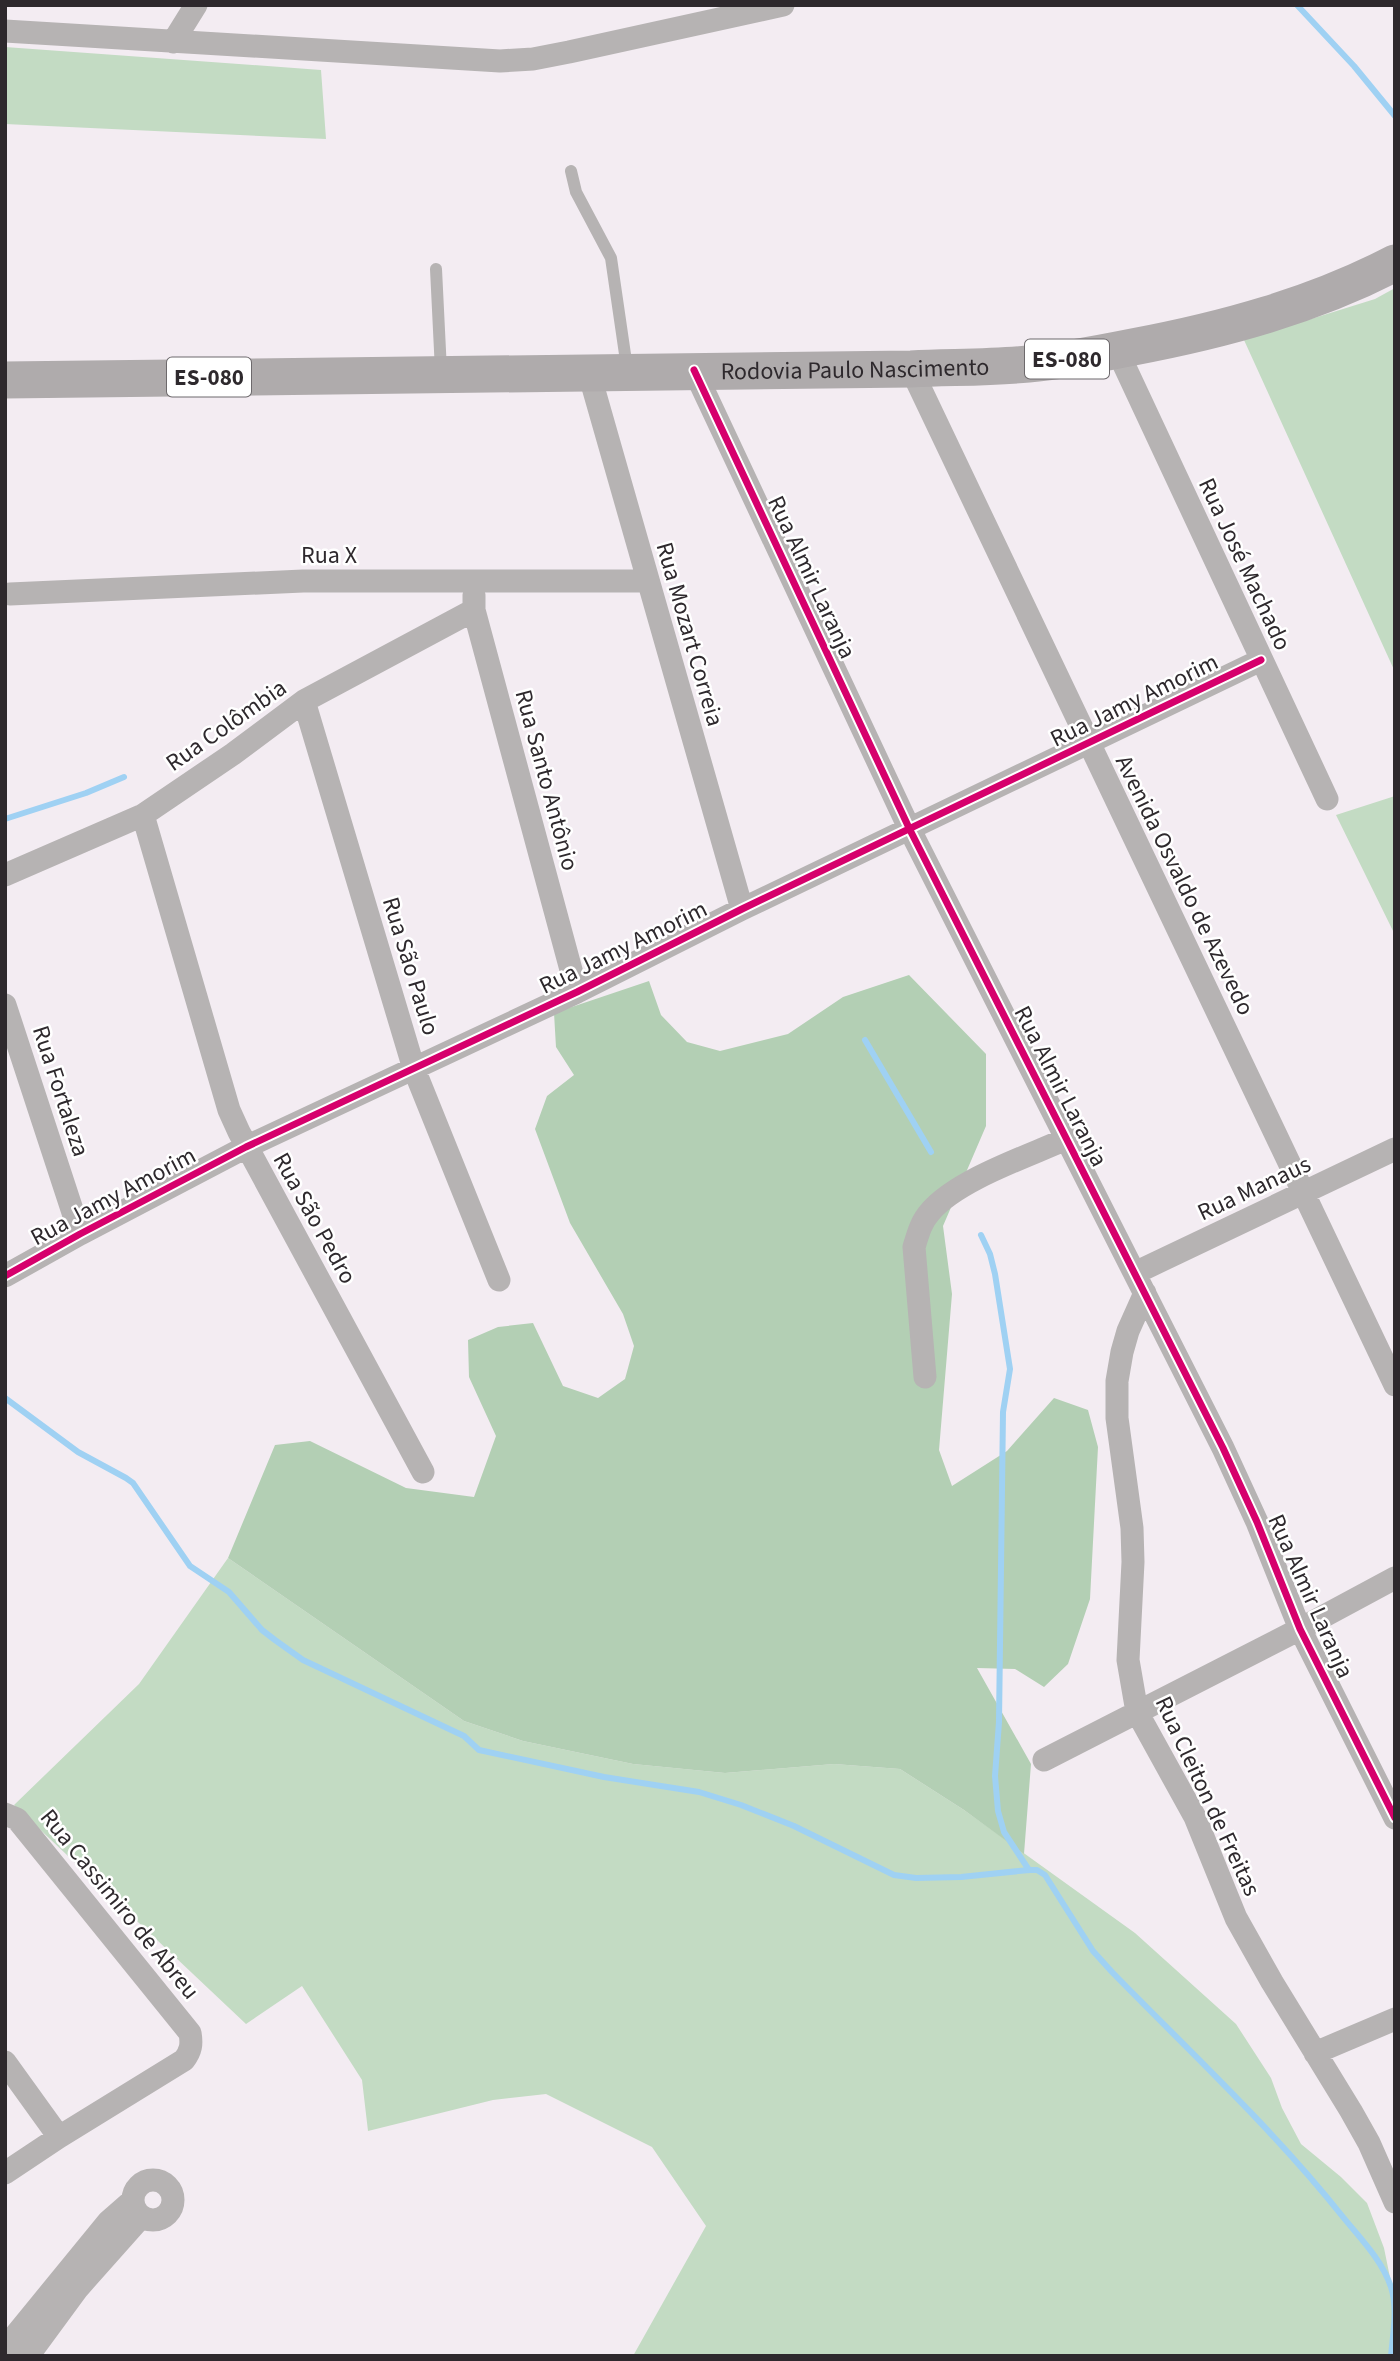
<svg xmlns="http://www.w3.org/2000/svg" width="1400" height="2361" font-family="'Source Sans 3',sans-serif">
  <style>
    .green { fill: #c3dbc3 }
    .forest { fill: #b3cfb4 }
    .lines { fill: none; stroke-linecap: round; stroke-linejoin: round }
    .stream { stroke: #9fd1f3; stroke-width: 6 }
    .lane { stroke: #b6b3b3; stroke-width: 12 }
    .street { stroke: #b6b3b3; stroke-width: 23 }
    .primary { stroke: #afabac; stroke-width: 37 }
    .cycleway-casing { stroke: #fff; stroke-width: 11 }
    .cycleway { stroke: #d6006c; stroke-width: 7 }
    .labels { text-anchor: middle; stroke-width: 5; stroke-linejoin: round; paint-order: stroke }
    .shield { fill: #fff; stroke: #6d696c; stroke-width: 2 }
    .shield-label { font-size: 23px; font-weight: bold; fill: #2e292d }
    .street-label { font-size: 24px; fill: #2e292d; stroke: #fff }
  </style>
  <rect width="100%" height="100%" fill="#f3ecf2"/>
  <path class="green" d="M5 47 321 70 326 139 5 124Z
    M1395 288V672L1244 340 1375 299Z
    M1395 796V935L1336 815Z
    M228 1558 464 1721 523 1741 633 1764 725 1773 834 1764 900 1769 964 1810 1135 1933 1236 2024 1271 2078 1282 2108 1301 2144 1341 2177 1367 2203 1384 2248 1395 2302V2356H633L706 2226 652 2147 546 2094 493 2100 368 2131 362 2080 302 1986 246 2024 14 1805 139 1684Z"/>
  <path class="forest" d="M909 975 986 1054V1126L943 1226 952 1294 939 1450 952 1486 1007 1451 1054 1398 1088 1410 1098 1447 1090 1599 1068 1664 1044 1687 1015 1669 977 1668 1031 1764 1024 1854 964 1810 900 1769 834 1764 725 1773 633 1764 523 1741 464 1721 228 1558 275 1445 310 1441 406 1488 474 1497 496 1436 469 1377 468 1340 498 1327 533 1323 563 1386 598 1398 625 1379 634 1346 623 1314 570 1223 535 1129 547 1096 574 1075 556 1047 554 1013 649 981 661 1015 687 1042 720 1051 788 1034 843 997Z"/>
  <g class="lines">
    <path class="stream" d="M1297 5 1354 66 1395 116
      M5 819 86 793 124 777
      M865 1040 931 1152
      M981 1235 990 1254 995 1274 1010 1369 1003 1412 999 1722 995 1776 998 1811 1004 1832 1029 1870
      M5 1398 78 1452 126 1478 133 1483 190 1566 229 1592 262 1630 275 1640 303 1660 464 1736 479 1750 604 1777 699 1792 741 1805 794 1826 894 1875 916 1878 961 1877 1029 1870H1037L1045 1875 1093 1951 1112 1972C1190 2052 1273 2129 1343 2217 1360 2238 1382 2260 1391 2287 1398 2308 1393 2334 1391 2356"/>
    <path class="lane" d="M571 171 576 192 611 258 627 368
      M436 269 441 371"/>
    <path class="street" d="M5 31 500 61 533 59 569 52 783 5
      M173 42 196 5
      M1117 350 1327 799
      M911 369 1395 1385
      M694 370 910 830 1223 1448 1257 1522 1300 1629 1395 1818
      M589 373 742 909
      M10 594 303 581H648
      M474 596V610L577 992
      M304 701 414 1069 499 1280
      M143 815 229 1110 239 1132 423 1472
      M5 875 143 815 233 754 304 701 474 610
      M5 1005 80 1234
      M1135 1273 1395 1149
      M5 1276 80 1234 246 1147 577 992 742 909 1261 660
      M1145 1293 1128 1331 1122 1352 1117 1381V1418L1132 1528 1133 1562 1128 1660 1137 1712 1195 1817 1236 1918 1272 1982 1351 2111 1369 2143 1395 2202
      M925 1377 914 1247C918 1234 921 1222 930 1212 957 1180 1026 1157 1066 1139
      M1044 1760 1300 1629 1395 1578
      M5 1814 17 1819 190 2033C192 2044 191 2051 184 2060L59 2137 5 2173
      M1315 2053 1395 2019
      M5 2062 59 2137
      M133 2200a20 20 0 1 1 40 0a20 20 0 1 1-40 0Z
      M8 2344 28 2356 78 2288 141 2217
      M5 2348 108 2222 132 2201"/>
    <path class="primary" id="s1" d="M5 380 911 369C950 367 989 368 1028 364 1063 361 1098 354 1133 347 1223 330 1312 306 1395 263"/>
    <defs>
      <path id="cycleway" d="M694 370 910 830 1223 1448 1257 1522 1300 1629 1395 1818
        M5 1276 80 1234 246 1147 577 992 742 909 1261 660"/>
    </defs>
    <use href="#cycleway" class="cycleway-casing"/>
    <use href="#cycleway" class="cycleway"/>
  </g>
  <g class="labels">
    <g class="shield">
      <rect x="1025" y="339.5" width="84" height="39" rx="5"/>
      <rect x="167" y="357.5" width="84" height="39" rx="5"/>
    </g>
    <g class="shield-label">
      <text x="1067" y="367">ES-080</text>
      <text x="209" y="385">ES-080</text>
    </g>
    <g class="street-label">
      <text dy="8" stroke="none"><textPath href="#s1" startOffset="850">Rodovia Paulo Nascimento</textPath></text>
      <text x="329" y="563">Rua X</text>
      <text transform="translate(1245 564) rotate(65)" y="8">Rua José Machado</text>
      <text transform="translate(812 577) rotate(65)" y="8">Rua Almir Laranja</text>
      <text transform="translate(690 634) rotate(74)" y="8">Rua Mozart Correia</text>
      <text transform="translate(1134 700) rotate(-26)" y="8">Rua Jamy Amorim</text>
      <text transform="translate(226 725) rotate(-35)" y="8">Rua Colômbia</text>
      <text transform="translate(547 780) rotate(75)" y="8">Rua Santo Antônio</text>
      <text transform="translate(1185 885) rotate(64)" y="8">Avenida Osvaldo de Azevedo</text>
      <text transform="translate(623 947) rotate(-26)" y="8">Rua Jamy Amorim</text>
      <text transform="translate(411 966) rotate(73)" y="8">Rua São Paulo</text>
      <text transform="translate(1061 1086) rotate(63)" y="8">Rua Almir Laranja</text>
      <text transform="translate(61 1091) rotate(72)" y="8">Rua Fortaleza</text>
      <text transform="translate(1254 1188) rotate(-25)" y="8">Rua Manaus</text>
      <text transform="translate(113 1196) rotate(-28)" y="8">Rua Jamy Amorim</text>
      <text transform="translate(315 1218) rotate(61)" y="8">Rua São Pedro</text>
      <text transform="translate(1311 1596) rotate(66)" y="8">Rua Almir Laranja</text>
      <text transform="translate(1208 1796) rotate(65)" y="8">Rua Cleiton de Freitas</text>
      <text transform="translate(120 1904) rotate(51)" y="8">Rua Cassimiro de Abreu</text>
    </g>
  </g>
  <rect width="1400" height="2361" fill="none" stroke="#2e292d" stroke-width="14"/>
</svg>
